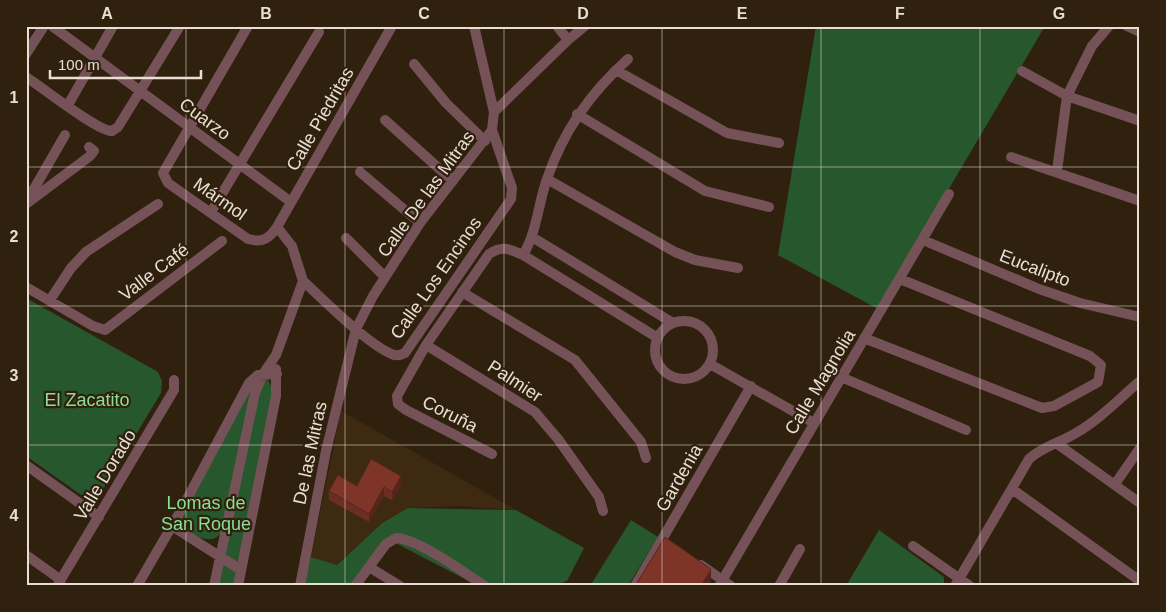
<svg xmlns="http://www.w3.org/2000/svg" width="1166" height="612" font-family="Arial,sans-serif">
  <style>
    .built { fill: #3e2a11 }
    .green { fill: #26572d }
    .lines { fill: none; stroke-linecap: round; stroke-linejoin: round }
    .minor { stroke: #755258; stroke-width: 10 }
    .wall { fill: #6c2e22 }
    .shaded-wall { fill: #58251c }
    .building { fill: #7e3528; stroke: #58251c }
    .grid { fill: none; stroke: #e9ded3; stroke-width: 1; stroke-opacity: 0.55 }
    .labels { text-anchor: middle; stroke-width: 4.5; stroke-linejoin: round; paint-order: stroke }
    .street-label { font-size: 18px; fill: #e9ded3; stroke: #30210f }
    .park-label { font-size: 18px; fill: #89df93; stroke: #30210f }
    .neatline { fill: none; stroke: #e9ded3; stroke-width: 2 }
    .grid-label { font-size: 16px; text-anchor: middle; font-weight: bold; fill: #e9ded3 }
  </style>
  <rect width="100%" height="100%" fill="#30210f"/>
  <path class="built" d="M341 411 516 510 458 506 408 508 382 523 336 565 311 557Z"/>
  <path class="green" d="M816 26H1045L878 309 778 255Z
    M26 298 158 372 162 381 161 393 94 504 26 456Z
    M267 378 271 386 272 393 234 586H216L258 386Z
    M256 380 224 530C221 533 218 537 215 538 205 543 183 531 180 522Z
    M408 508 516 510 584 548 567 581 552 586H478L388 539 352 586H304L311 557 337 565 382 523Z
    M631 520 658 537 628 586H590Z
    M879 530 944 577V586H846Z"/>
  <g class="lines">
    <path class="minor" d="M52 26 291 202
      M248 26 163 173 168 183 175 188 248 239C262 243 269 239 277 227L392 26
      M557 26 568 40
      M1127 26 1140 32
      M26 54 44 26
      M414 64 446 103 485 141
      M616 70 727 133 779 143
      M1022 71 1067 96 1140 121
      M26 77C42 87 97 131 112 131L118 127 180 26
      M68 105 113 26
      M494 112 568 40 585 26
      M577 114 705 191 769 207
      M385 120 453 181
      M1011 157 1140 201
      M1057 171 1067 96 1092 46 1109 26
      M360 172 420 223
      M547 179 675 252 695 260 738 268
      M27 201 65 135
      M26 204 90 156 94 151 89 147
      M211 212 319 32
      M532 237 673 323
      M346 238 385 277
      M923 240 1039 289 1080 303 1140 317
      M523 255C537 232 538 204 547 179 563 131 590 93 628 59
      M303 281C324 300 369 346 394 355 398 356 401 355 405 353L511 199 512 188 492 130 494 112 474 26
      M26 287 93 326 105 330 222 241
      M462 292 575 360 641 442 646 458
      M50 300 71 268 86 252 158 204
      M655 350a29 29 0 1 1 58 0a29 29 0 1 1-58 0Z
      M864 338 1042 408 1054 406 1098 382 1101 365 1090 356 900 279
      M426 345 535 412 558 439 599 497 603 511
      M710 364 814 423
      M841 377 966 430
      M1056 443 1140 503
      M492 454 406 410 398 404 397 396 426 345 489 254C502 245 510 249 523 255L658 338
      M26 465 99 517
      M1115 484 1140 448
      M1012 489 1140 581
      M172 526 241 570
      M913 546 970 586
      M26 555 61 580
      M701 565 731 586
      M369 567 400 586
      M57 586 174 390V380
      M137 586 180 512 249 383 258 375 277 374
      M214 586 255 393 263 374 276 355 303 281 292 246 277 227
      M238 586 276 396V369
      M300 586 326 451 356 329 373 296 420 223 492 130
      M355 586 386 544 396 538C419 539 464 573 485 586
      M635 586 751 386
      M719 586 949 194
      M779 586 800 549
      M955 586 1029 459C1043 446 1060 443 1076 433 1100 419 1119 399 1140 381"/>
  </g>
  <path class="wall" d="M401 485 392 500 384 496 369 522 329 500V491L357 486Z"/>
  <path class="shaded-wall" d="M401 476V485L392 500V492Z
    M384 487V496L369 522V514Z
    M711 569V581L708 586H701Z"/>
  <path class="building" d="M371 459 401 476 392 492 384 487 369 514 329 491 338 475 357 486Z
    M665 537 711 569 701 586H635Z"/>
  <path class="grid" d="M186 26V586M345 26V586M504 26V586M662 26V586M821 26V586M980 26V586M26 167H1140M26 306H1140M26 445H1140"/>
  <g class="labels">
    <g class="street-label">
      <text transform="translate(205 119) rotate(36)" y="6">Cuarzo</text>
      <text transform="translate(320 119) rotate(-60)" y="6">Calle Piedritas</text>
      <text transform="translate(426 194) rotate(-54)" y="6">Calle De las Mitras</text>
      <text transform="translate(220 199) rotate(35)" y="6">Mármol</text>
      <text transform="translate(1035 268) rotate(21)" y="6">Eucalipto</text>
      <text transform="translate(154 272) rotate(-37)" y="6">Valle Café</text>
      <text transform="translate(436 278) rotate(-55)" y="6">Calle Los Encinos</text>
      <text transform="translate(515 381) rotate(33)" y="6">Palmier</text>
      <text transform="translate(820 382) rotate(-59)" y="6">Calle Magnolia</text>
      <text transform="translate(450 414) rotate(27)" y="6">Coruña</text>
      <text transform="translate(310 453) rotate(-78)" y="6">De las Mitras</text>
      <text transform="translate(105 475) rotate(-59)" y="6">Valle Dorado</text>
      <text transform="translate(679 478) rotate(-60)" y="6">Gardenia</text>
    </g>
    <g class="park-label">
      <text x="87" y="406">El Zacatito</text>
      <text x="206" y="509">Lomas de<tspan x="206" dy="21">San Roque</tspan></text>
    </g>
  </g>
  <rect width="1166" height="612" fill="none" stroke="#30210f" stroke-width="55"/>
  <path d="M50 70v8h151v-8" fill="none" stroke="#e9ded3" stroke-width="2.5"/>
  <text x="58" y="70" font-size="15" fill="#e9ded3" stroke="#30210f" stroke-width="4" paint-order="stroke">100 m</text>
  <rect x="28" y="28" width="1110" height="556" class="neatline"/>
  <g class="grid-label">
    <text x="107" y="19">A</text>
    <text x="266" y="19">B</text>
    <text x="424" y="19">C</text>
    <text x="583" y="19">D</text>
    <text x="742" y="19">E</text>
    <text x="900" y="19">F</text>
    <text x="1059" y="19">G</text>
    <text x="14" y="103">1</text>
    <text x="14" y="242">2</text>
    <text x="14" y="381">3</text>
    <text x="14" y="521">4</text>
  </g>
</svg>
